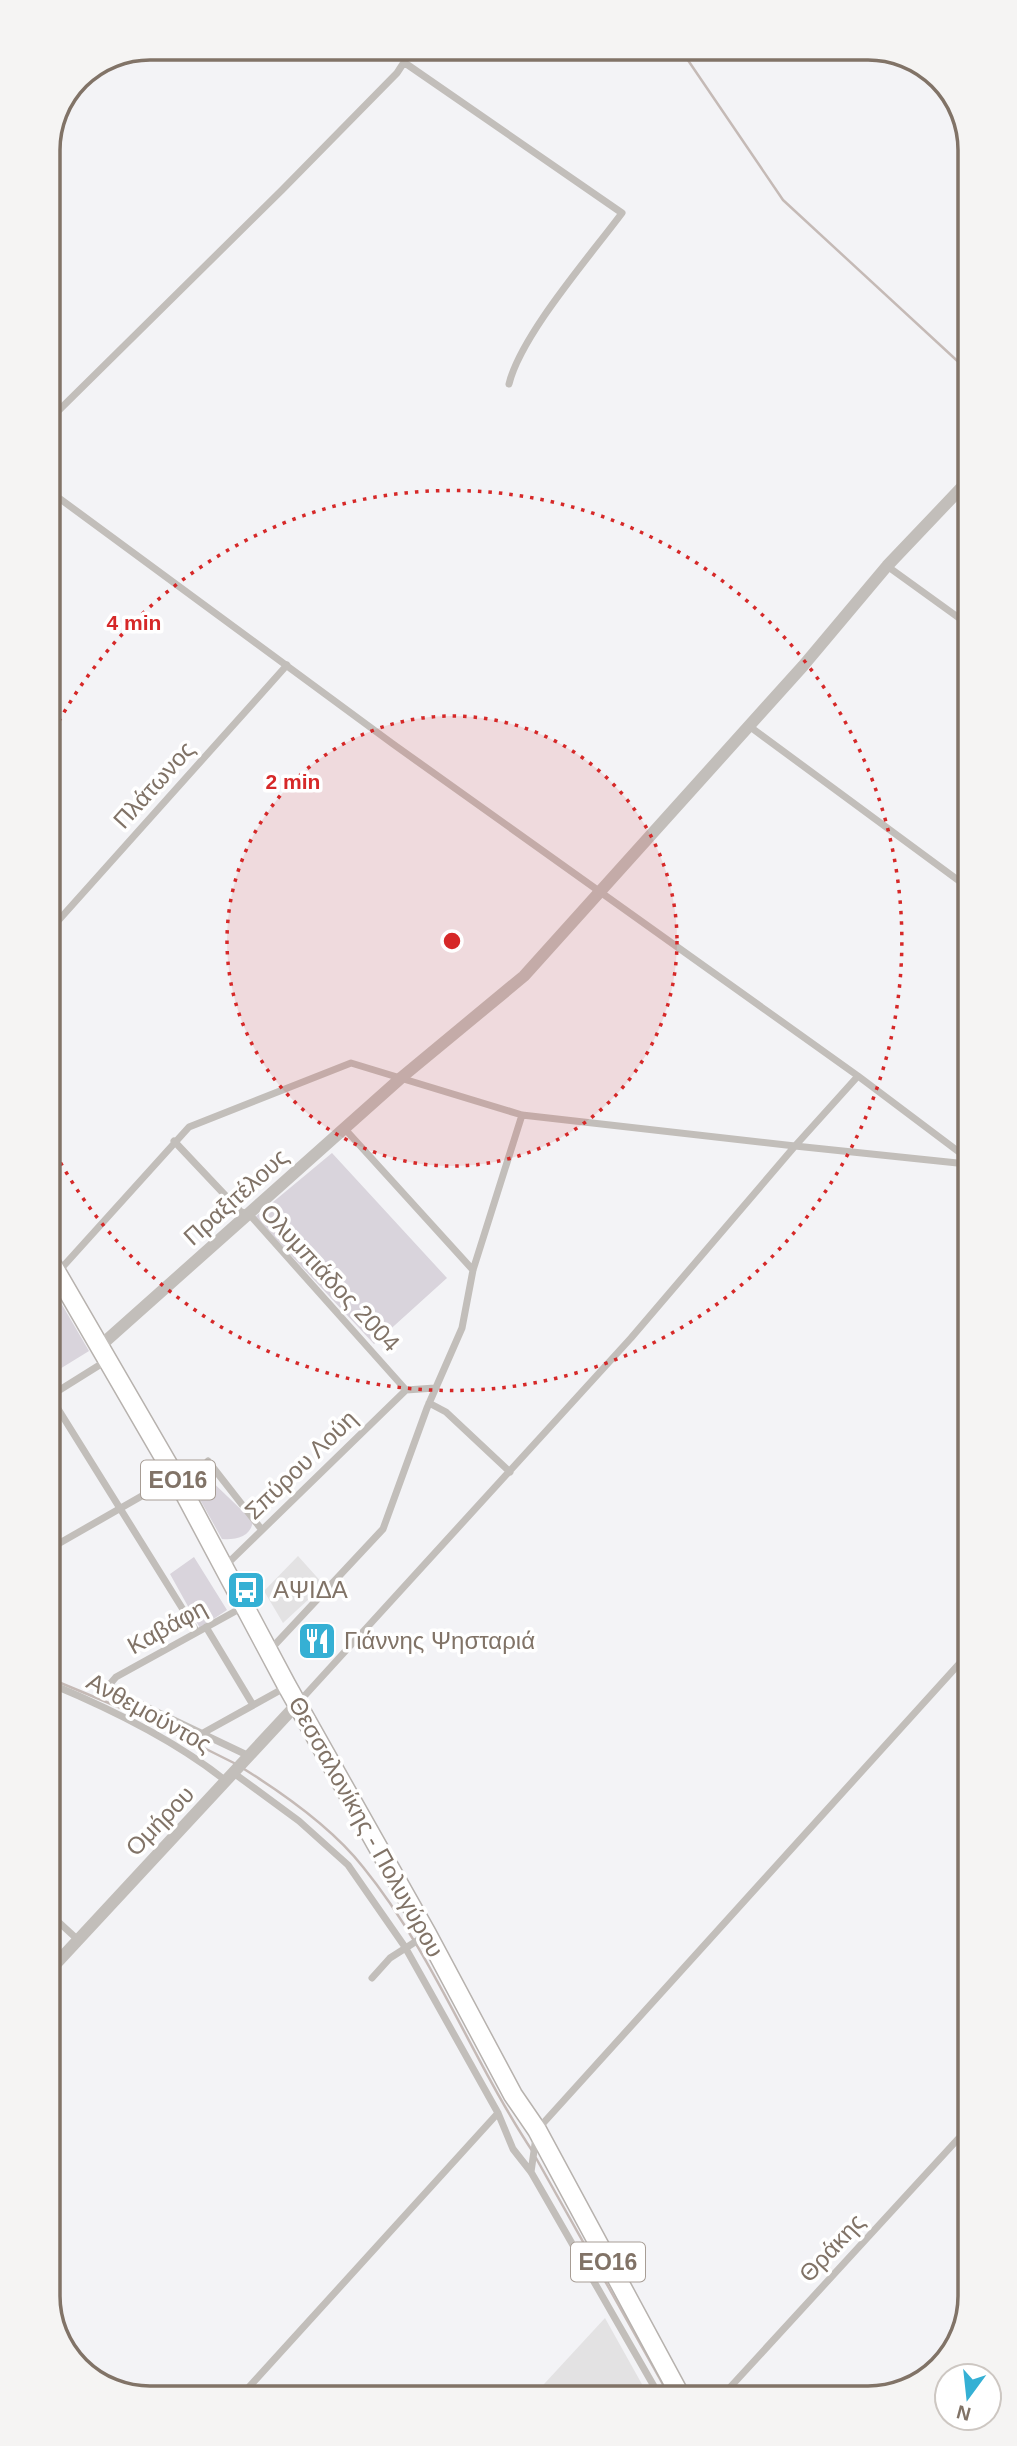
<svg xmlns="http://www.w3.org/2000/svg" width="1017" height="2446" font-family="Helvetica,sans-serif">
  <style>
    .built { fill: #e3e2e3 }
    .green { fill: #d9d4dc }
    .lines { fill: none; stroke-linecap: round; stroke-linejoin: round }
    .stream { stroke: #c5bab6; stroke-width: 2.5 }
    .primary-casing { stroke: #b7b2ae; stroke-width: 21 }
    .pedestrian { stroke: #c2beba; stroke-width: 6 }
    .minor { stroke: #c2beba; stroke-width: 7 }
    .tertiary { stroke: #c2beba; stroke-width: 12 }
    .primary { stroke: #fff; stroke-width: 18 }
    .ring { fill: none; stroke: #d62828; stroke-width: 3.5; stroke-dasharray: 3.5 7 }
    .labels { text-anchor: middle; stroke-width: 7; stroke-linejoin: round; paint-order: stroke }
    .shield { fill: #fff; stroke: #a79d95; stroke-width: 2 }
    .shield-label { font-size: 23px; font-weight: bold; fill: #817367 }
    .street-label { font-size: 24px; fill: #817367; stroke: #fff }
    .poi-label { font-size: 24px; fill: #817367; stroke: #fff; text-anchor: start }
    .rim { fill: none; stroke: #817367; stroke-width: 3.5 }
    .centre { fill: #d62828; stroke: #fff; stroke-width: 3.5 }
    .ring-label { font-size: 21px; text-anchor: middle; font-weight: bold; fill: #d62828; stroke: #fff; stroke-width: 7; stroke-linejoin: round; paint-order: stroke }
  </style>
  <rect width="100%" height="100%" fill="#f3f3f6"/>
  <path class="built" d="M298 1556 324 1585 283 1623 264 1591Z
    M605 2318 648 2395 533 2396Z"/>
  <path class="green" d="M332 1153 447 1278 374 1344 255 1217Z
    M50 1284 89 1351 50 1375Z
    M201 1471 253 1521C251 1537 236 1540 222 1539L193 1487V1478Z
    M194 1557 227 1610 200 1628 170 1574Z"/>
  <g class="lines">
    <path class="stream" d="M679 47 783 200 965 368
      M51 1679 140 1716 236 1764
      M244 1769C284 1794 334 1830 363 1867 433 1953 472 2060 533 2152
      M536 2158 669 2395"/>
    <defs>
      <path id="primary" d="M50 1261 180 1485 287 1686 427 1934 513 2095 537 2130 680 2395"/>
    </defs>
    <use href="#primary" class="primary-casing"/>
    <path class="pedestrian" d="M180 1485 208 1461"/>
    <path class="minor" d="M405 63 622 213C590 256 521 335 509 384
      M48 421 282 190 397 73 414 47
      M48 490 393 744 858 1076 795 1146 522 1115 351 1063 189 1127 58 1272
      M887 566 966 623
      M749 726 966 886
      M49 931 287 665
      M858 1076 967 1158
      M344 1128 473 1270
      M174 1141 241 1212 249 1214 406 1390 435 1388
      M50 1396 197 1632
      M50 1396 106 1361
      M429 1403 446 1412 510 1472
      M208 1461 262 1530
      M51 1548 175 1477
      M223 1568 406 1390
      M243 1607 116 1677 110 1684 117 1693 247 1755
      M206 1627 253 1705
      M269 1651 383 1529 427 1408 462 1328 473 1270 522 1115
      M51 1684C111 1709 175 1740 226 1781
      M298 1703 631 1338 795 1146 967 1164
      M203 1733 286 1687
      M235 1774 299 1821 348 1865 405 1947 498 2113 513 2149 531 2172 659 2395
      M52 1916 77 1939
      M372 1978 390 1958 426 1935
      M531 2172 537 2130 968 1654
      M723 2395 969 2127
      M239 2398 498 2113"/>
    <path class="tertiary" d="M99 1347 402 1077 524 976 803 666 887 566 965 484
      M52 1968 298 1703"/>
    <use href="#primary" class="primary"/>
  </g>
  <circle cx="452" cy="941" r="225" fill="#d62828" fill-opacity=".12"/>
  <g class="ring">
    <circle cx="452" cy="941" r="225"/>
    <path d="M49 740A450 450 0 1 1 51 1145"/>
  </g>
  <defs>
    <symbol id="bus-square" viewBox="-11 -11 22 22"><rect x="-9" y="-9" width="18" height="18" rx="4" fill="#35b0d4" stroke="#fff"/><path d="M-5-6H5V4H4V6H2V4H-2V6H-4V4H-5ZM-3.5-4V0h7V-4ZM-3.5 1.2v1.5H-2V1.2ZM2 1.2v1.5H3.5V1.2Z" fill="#fff"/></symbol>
    <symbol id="restaurant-square" viewBox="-11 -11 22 22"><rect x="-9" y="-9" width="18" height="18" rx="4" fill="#35b0d4" stroke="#fff"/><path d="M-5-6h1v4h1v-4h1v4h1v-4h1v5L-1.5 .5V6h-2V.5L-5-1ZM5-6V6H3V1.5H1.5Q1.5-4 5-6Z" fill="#fff"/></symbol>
  </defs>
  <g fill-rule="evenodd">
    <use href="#bus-square" x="224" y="1568" width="44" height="44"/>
    <use href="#restaurant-square" x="295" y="1619" width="44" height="44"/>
  </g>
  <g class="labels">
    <g class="shield">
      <rect x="141" y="1460.5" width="74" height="39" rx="5"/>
      <rect x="571" y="2242.5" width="74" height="39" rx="5"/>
    </g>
    <g class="shield-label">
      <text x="178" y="1488">ΕΟ16</text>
      <text x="608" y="2270">ΕΟ16</text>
    </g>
    <g class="street-label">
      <text transform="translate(154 785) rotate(-48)" y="8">Πλάτωνος</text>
      <text transform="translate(236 1197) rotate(-42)" y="8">Πραξιτέλους</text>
      <text transform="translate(330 1278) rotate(47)" y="8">Ολυμπιάδος 2004</text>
      <text transform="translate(301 1465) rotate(-44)" y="8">Σπύρου Λούη</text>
      <text transform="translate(167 1627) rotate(-29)" y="8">Καβάφη</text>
      <text transform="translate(149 1713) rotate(29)" y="8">Ανθεμούντος</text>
      <text transform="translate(160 1821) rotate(-46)" y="8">Ομήρου</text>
      <text transform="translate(366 1827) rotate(61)" y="8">Θεσσαλονίκης - Πολυγύρου</text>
      <text transform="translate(832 2248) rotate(-47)" y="8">Θράκης</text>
    </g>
    <g class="poi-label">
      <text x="273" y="1598">ΑΨΙΔΑ</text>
      <text x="344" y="1649">Γιάννης Ψησταριά</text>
    </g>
  </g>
  <path d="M0 0H1017V2446H0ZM150 60H868A90 90 0 0 1 958 150V2296A90 90 0 0 1 868 2386H150A90 90 0 0 1 60 2296V150A90 90 0 0 1 150 60Z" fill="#f5f4f3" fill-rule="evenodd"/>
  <path class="rim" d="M150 60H868A90 90 0 0 1 958 150V2296A90 90 0 0 1 868 2386H150A90 90 0 0 1 60 2296V150A90 90 0 0 1 150 60Z"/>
  <circle cx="452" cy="941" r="10" class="centre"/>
  <g class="ring-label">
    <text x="134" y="630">4 min</text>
    <text x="293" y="789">2 min</text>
  </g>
  <g transform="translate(968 2397) rotate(195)"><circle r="33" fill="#ffffff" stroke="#cdc7c2" stroke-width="2"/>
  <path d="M0-5L12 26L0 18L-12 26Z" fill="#35b0d4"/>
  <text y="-10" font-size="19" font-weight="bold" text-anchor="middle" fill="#817367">N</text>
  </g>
</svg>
